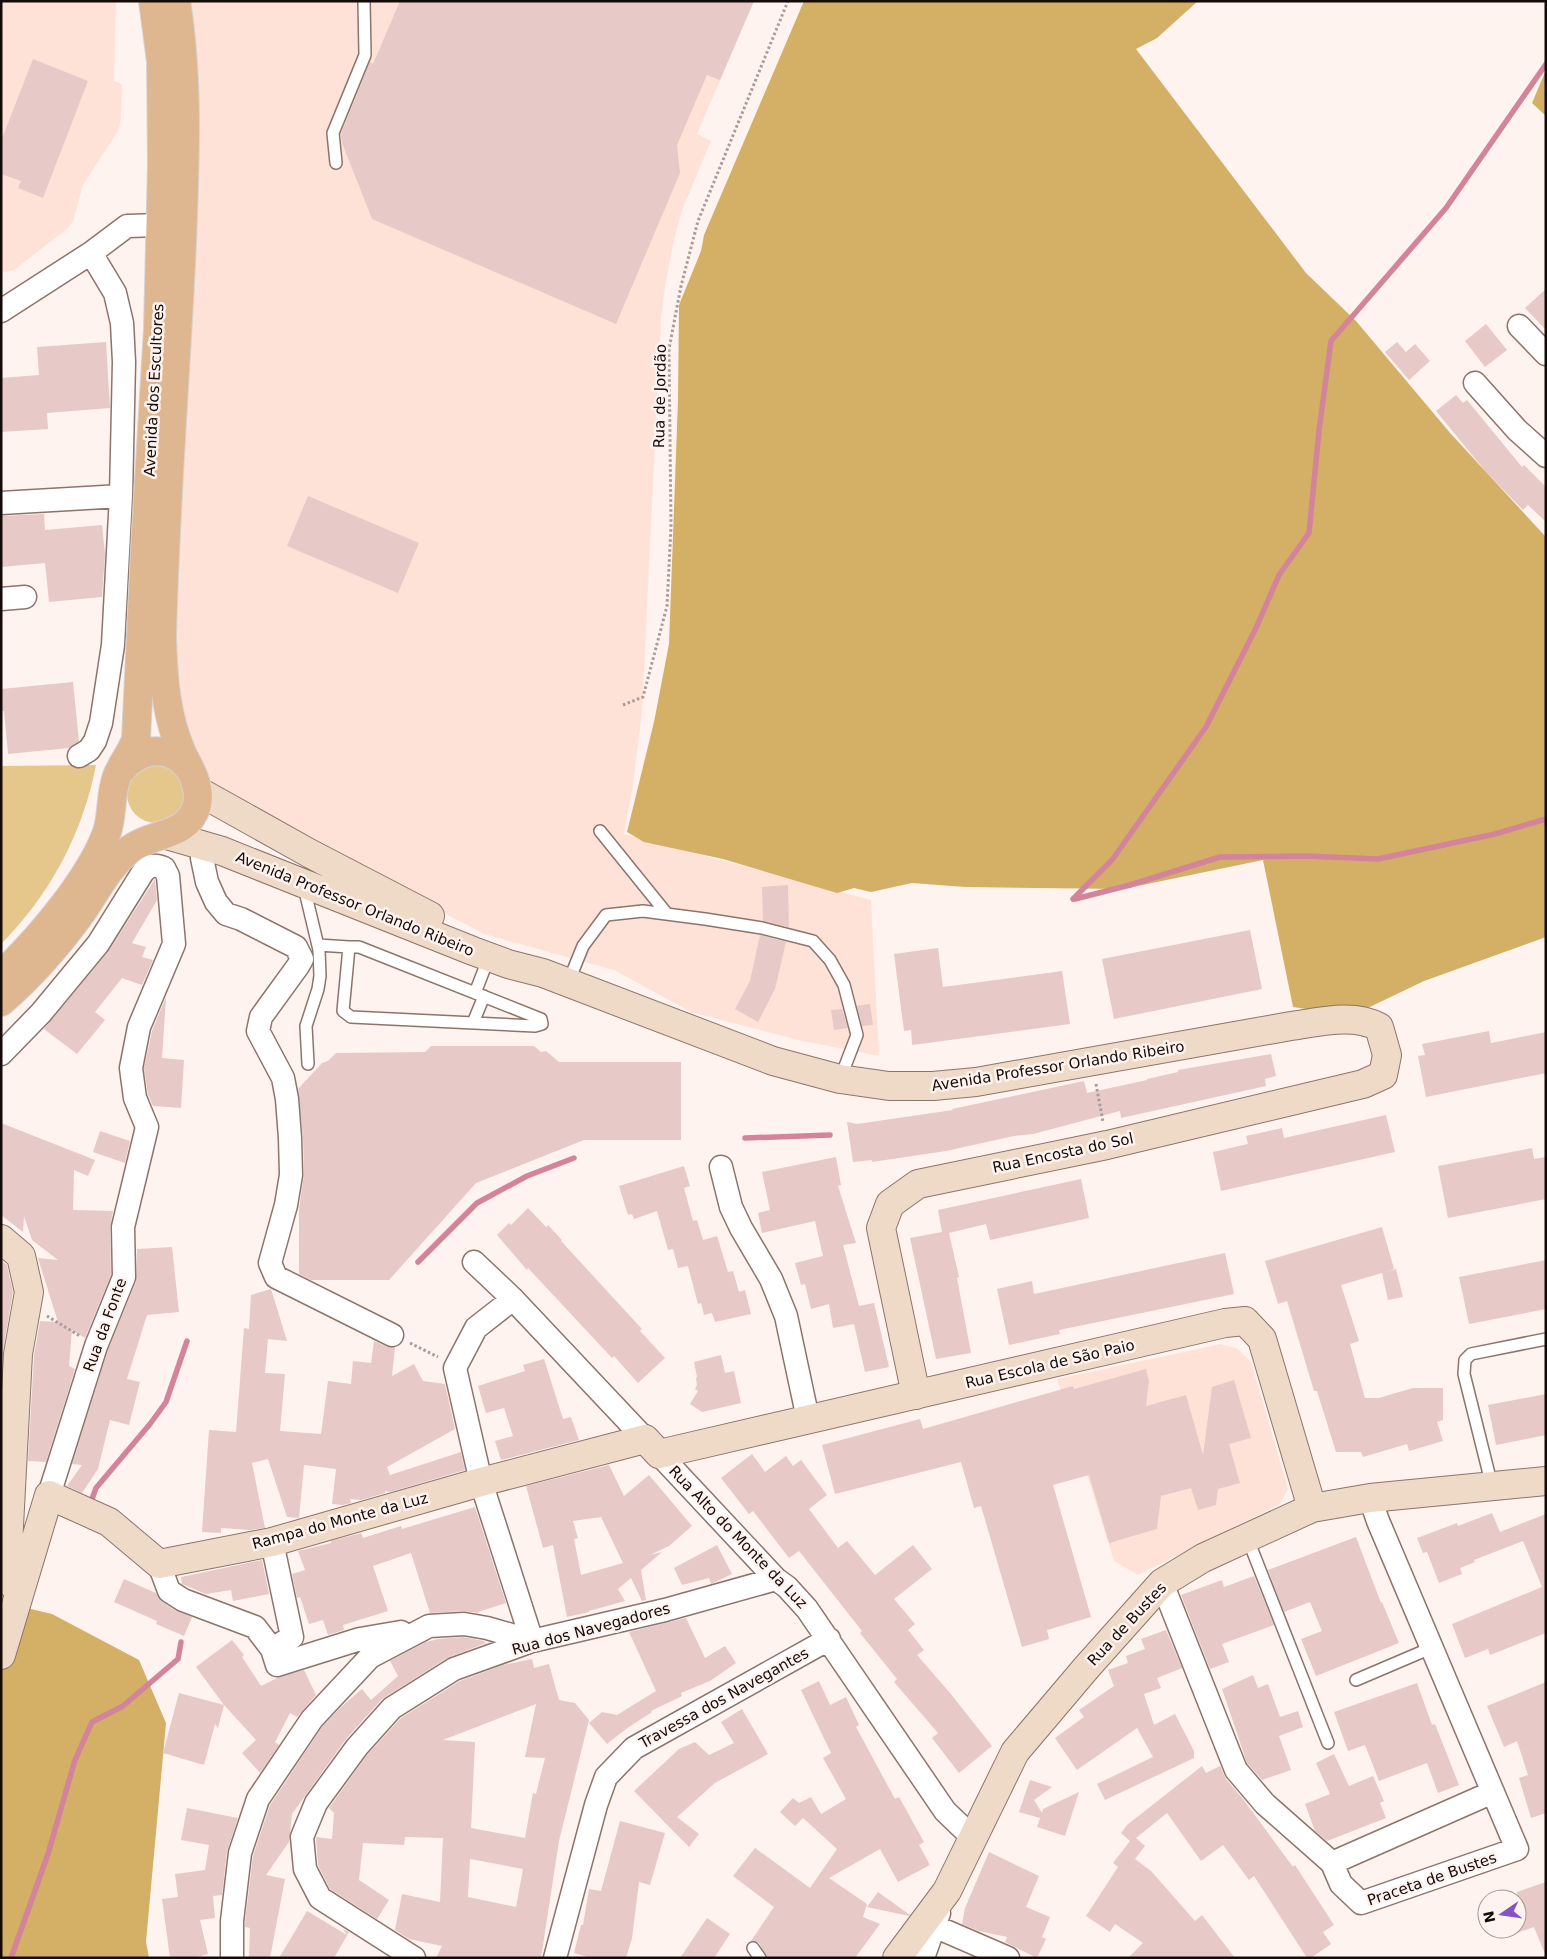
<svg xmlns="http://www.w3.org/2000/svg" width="1547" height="1959" font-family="'DejaVu Sans',sans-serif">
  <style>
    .built { fill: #ffe2d7 }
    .green { fill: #e6c78b }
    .forest { fill: #d4af66 }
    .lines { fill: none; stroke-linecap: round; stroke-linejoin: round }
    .stream { stroke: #d3849b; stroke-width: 5.5 }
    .building { fill: #e7c9c7; fill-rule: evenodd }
    .lane-casing { stroke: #8d746b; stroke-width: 14 }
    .street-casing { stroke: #8d746b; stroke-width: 25 }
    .secondary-casing { stroke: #8d746b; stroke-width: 30 }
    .primary-casing { stroke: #d5d3d3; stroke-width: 30 }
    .path { stroke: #a79c99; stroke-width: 3; stroke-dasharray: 2.5 2.5; stroke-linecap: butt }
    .lane { stroke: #fff; stroke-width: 11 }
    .street { stroke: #fff; stroke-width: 22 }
    .secondary { stroke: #eedac7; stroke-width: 28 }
    .primary { stroke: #deb68f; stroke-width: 28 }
    .labels { text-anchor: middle; stroke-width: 5; stroke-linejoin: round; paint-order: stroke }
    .street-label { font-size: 15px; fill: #140b08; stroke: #fef3ef }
  </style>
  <rect width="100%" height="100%" fill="#fef3ef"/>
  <path class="built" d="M1 1H116L114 81 122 84 121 119 118 131 83 185 73 221 68 228 14 270 6 272 1 271Z
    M181 1H754L697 134 711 141 681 213 673 244 665 287 661 320 642 712 633 785 624 834 871 900 879 1056 798 1040 691 1012 614 970 484 934 205 787 170 693Z
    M1221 1344 1238 1349 1251 1362 1288 1489 1280 1504 1138 1575 1114 1561 1057 1379Z"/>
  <path class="green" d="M96 765C83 833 50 895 1 944V766Z
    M127 794a29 29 0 1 1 58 0a29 29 0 1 1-58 0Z"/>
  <path class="forest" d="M804 1H1198L1157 38 1136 49 1306 273 1356 321 1451 434 1546 537V937L1424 981 1351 1016 1293 1007 1263 860 1123 889 965 887 912 883 871 892 854 888 837 893 723 859 644 842 627 832 654 722 669 644 678 400 679 305 701 251 704 235Z
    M1546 70V116L1532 103Z
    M1 1602 52 1614 139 1660 166 1723 146 1942 149 1958H1Z"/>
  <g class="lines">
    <path class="stream" d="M1073 899 1112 860 1206 727 1256 628 1279 575 1309 533 1319 431 1331 341 1446 208 1546 64
      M1075 899 1130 885 1220 857 1307 856 1378 859 1495 834 1546 819
      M745 1138 830 1135
      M418 1262 477 1203 527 1176 574 1158
      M92 1499 96 1488 150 1424 166 1402 187 1341
      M11 1958 48 1854 75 1760 92 1722 123 1706 178 1659 181 1642"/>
  </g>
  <path class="building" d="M400 1H754L720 80 707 75 677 145 680 173 616 324 372 219 342 143 341 134 370 62 373 64Z
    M33 59 88 81 43 198 18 188 21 181 1 174V141Z
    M1546 289V330L1525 308Z
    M1486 324 1507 350 1485 367 1465 341Z
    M106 342 110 408 47 413 48 429 1 432V378L39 375 37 347Z
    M1397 342 1406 352 1415 344 1430 361 1409 380 1385 352Z
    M1456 395 1463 403 1467 400 1522 467 1524 465 1546 487V522L1528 505 1523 510 1487 473 1436 411Z
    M308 496 419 543 398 593 287 546Z
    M44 514 45 530 102 525 105 554 102 597 49 602 45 563 1 567V516Z
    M73 682 79 741 69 748 8 754 4 711H1V689Z
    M155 879 157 900 132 943 146 947 142 957 153 960 142 985 122 978 95 1012 105 1020 77 1054 44 1029 108 952Z
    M788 885 789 927 763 921 762 887Z
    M1250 930 1262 989 1114 1019 1102 959Z
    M760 935 786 942 775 989 758 1022 735 1009 750 981Z
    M938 948 943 987 1062 971 1070 1024 912 1045 911 1030 904 1031 894 954Z
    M166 997 162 1058 184 1060 181 1108 153 1106 148 1095 144 1068 152 1031Z
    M870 1004 873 1025 862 1026 857 1006Z
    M842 1009 848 1028 834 1030 831 1010Z
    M1489 1031 1491 1043 1546 1032V1073L1426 1097 1418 1056 1425 1055 1422 1044Z
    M431 1046H534L541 1052 546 1051 559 1062H681V1140H584L476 1183 389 1280H311L299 1274V1209L304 1175 303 1137 298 1089 322 1063 328 1061 336 1053 425 1052Z
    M1271 1054 1276 1076 1265 1079 1266 1086 1121 1118 1120 1111 1033 1134 1014 1136 946 1151 872 1162V1160L853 1162 847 1122 857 1124 953 1110 952 1109 1084 1081 1087 1093 1147 1080V1079L1178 1072V1070Z
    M1386 1115 1395 1152 1221 1191 1213 1152 1248 1144 1246 1136 1282 1128 1284 1138Z
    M1 1123 95 1160 88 1176 74 1170 73 1210 113 1211 110 1227 111 1275 85 1338 72 1330 69 1366 75 1369 46 1462 28 1461 34 1356 40 1321 58 1322 38 1258 58 1260 32 1240 24 1216 23 1232 1 1215Z
    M100 1131 130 1141 125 1163 93 1152Z
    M1532 1148 1534 1159 1546 1157V1199L1448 1218 1438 1166Z
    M836 1157 841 1185 838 1186 856 1243 843 1245 859 1306 874 1303 889 1367 865 1372 854 1324 833 1328 829 1304 811 1309 805 1284 801 1285 795 1263 823 1256 815 1221 762 1233 758 1213 770 1210 762 1172Z
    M684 1166 690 1186 684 1188 693 1221 697 1220 703 1240 717 1236 728 1272 733 1271 739 1292 745 1290 751 1314 715 1322 712 1313 704 1315 701 1303 698 1304 688 1266 678 1268 673 1249 668 1250 657 1211 634 1219 632 1214 628 1215 619 1186Z
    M1081 1179 1089 1218 990 1240 986 1224 949 1233 959 1277 957 1278 971 1353 936 1359 910 1238 942 1232 938 1210Z
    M528 1208 546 1227 548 1225 562 1240 561 1241 642 1329 640 1331 665 1358 638 1383 614 1356 612 1358 528 1268 527 1270 497 1235 509 1223 511 1225Z
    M1382 1227 1394 1269 1386 1272 1396 1269 1403 1297 1388 1300 1382 1273 1341 1285 1359 1341 1350 1344 1361 1384 1365 1398H1379L1413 1388H1443V1420L1437 1422 1443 1441 1409 1451 1407 1444 1363 1457 1361 1452H1336L1317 1391H1314L1287 1301 1278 1304 1265 1261Z
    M172 1247 179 1312 147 1315 127 1379 140 1382 129 1425 110 1420 98 1469 82 1493 67 1486 82 1465 72 1464 108 1350 136 1282 137 1249Z
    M1225 1253 1234 1294 1059 1330 1060 1334 1009 1345 997 1289 1032 1281 1034 1294Z
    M1 1260 7 1265 13 1292 3 1351 1 1375Z
    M1546 1260V1309L1469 1324 1459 1277Z
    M271 1289 287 1341 268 1339 265 1373 285 1374 280 1431 321 1434 328 1381 351 1384 353 1361 371 1363 374 1341 387 1347H395L392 1376 414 1364 423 1381 445 1384 455 1429 387 1467 390 1475 461 1452 465 1470 390 1492 385 1491V1493L361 1500 350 1499 351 1503 343 1505 332 1504 336 1469 304 1465 299 1518 287 1517 268 1459 252 1463 265 1528 250 1530 221 1528V1533L202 1532 209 1430 236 1432 244 1328 249 1329 251 1295Z
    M721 1355 725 1373 734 1371 741 1403 702 1412 690 1404 698 1391 695 1389 697 1385 696 1378 697 1377 694 1362Z
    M544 1359 563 1419 571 1417 579 1440 501 1460 495 1441 513 1436 504 1408 486 1413 478 1386 525 1371 523 1365Z
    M1146 1369 1149 1381 1146 1406 1186 1395 1203 1455 1212 1387 1234 1380 1251 1438 1229 1444 1240 1483 1218 1489 1216 1505 1198 1510 1191 1488 1161 1496 1157 1529 1109 1543 1089 1475 1053 1485 1091 1617 1047 1630 1049 1639 1022 1647 981 1506 974 1508 961 1462 835 1494 822 1445 920 1419 923 1429 1073 1386 1074 1389Z
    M1546 1394V1435L1496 1445 1488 1405Z
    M752 1454 765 1472 786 1456 793 1466 801 1460 827 1495 809 1509 838 1548 847 1541 875 1575 913 1545 932 1569 894 1599 915 1624 908 1630 924 1650 917 1655 950 1693 992 1746 959 1773 932 1738 938 1733 894 1682 897 1679 860 1633 862 1631 799 1551 789 1558 753 1511 749 1514 721 1478Z
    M609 1465 624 1496 649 1475 692 1526 669 1546 650 1555 662 1552 641 1570 646 1600 642 1601 631 1578 618 1589 625 1601 589 1611V1612L567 1617 553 1545 543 1548 526 1486ZM601 1517 623 1563 581 1575 574 1539 578 1538 573 1521Z
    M475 1507 506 1603 478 1612 479 1613 463 1611 430 1613 411 1553 373 1566 388 1611 343 1625 344 1630 328 1635 323 1620 309 1624 300 1597 297 1598 292 1574 305 1570 298 1551 331 1543V1541L361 1533 363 1538 401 1526 402 1529Z
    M1492 1513 1500 1532 1546 1514V1633L1490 1655 1488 1649 1465 1658 1452 1624 1542 1587 1523 1541 1474 1560 1475 1562 1460 1568 1462 1574 1439 1583 1427 1552 1423 1553 1417 1538 1457 1523 1458 1526Z
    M1356 1537 1381 1603 1382 1602 1399 1643 1316 1676 1301 1639 1322 1631 1310 1602 1284 1612 1268 1570Z
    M717 1545 732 1574 711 1584 709 1578 682 1585 674 1568Z
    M262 1560 269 1594 233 1601 231 1590 206 1594 182 1584 181 1577Z
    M1254 1576 1274 1625 1222 1644 1229 1662 1210 1669 1181 1595 1222 1580 1224 1587Z
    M124 1579 156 1593 162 1602 176 1611 192 1617 184 1636 156 1624 157 1621 114 1602Z
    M686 1618 705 1658 725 1646 736 1663 710 1681 681 1693 682 1696 651 1711 652 1712 626 1729 607 1744 589 1723 602 1712 617 1715 656 1691 629 1632Z
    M1166 1630 1182 1668 1157 1678 1161 1688 1144 1694 1154 1725 1175 1714 1194 1751V1758L1105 1800 1097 1784 1153 1757 1137 1728 1077 1770 1055 1738 1084 1717 1079 1710 1114 1686 1108 1670 1128 1663 1126 1656 1145 1649 1141 1639Z
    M463 1637 484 1641 486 1643 447 1658 382 1699 346 1739 292 1814 289 1842 266 1875 285 1879 270 1958H249L250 1928 245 1927V1922L253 1856 270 1805 322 1727 340 1708 362 1689 371 1700 398 1676 390 1661 426 1642 438 1639Z
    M232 1640 244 1655 242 1657 261 1686 277 1678 304 1670 316 1695 297 1717 290 1713 275 1742 279 1745 260 1773 242 1753 256 1740 224 1705 218 1728 215 1724 204 1765 163 1753 179 1693 224 1705 196 1667Z
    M532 1659 534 1668 549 1664 559 1700 575 1703 589 1720 559 1841 541 1958H436L442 1946 409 1939 395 1930 402 1894 440 1902 443 1838 405 1837 404 1845 363 1843 359 1880 389 1900 377 1919 330 1889 318 1865 316 1837 332 1839 334 1813 329 1808 367 1755 401 1718 460 1681 503 1665ZM536 1704 525 1757 545 1758 536 1794 533 1793 525 1838 471 1828 475 1742 443 1740ZM470 1859 523 1869 516 1907 468 1897Z
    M1253 1675 1258 1688 1268 1684 1280 1717 1298 1711 1303 1727 1279 1736 1291 1770 1262 1780 1247 1763 1222 1689Z
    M819 1681 830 1705 846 1697 859 1725 856 1727 895 1799 899 1797 924 1842 919 1845 930 1865 898 1882 880 1849 829 1878 867 1904 863 1917 880 1924 855 1958H767L759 1943 751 1941 774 1907 733 1876 755 1848 810 1888 837 1849 803 1818 795 1826 780 1812 793 1798 799 1803 811 1797 821 1814 846 1799 823 1758 831 1753 801 1690Z
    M1546 1682V1813L1531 1818 1519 1778 1528 1775 1517 1741 1504 1747 1487 1706Z
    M1417 1683 1432 1725 1435 1724 1459 1785 1438 1793 1427 1763 1379 1781 1365 1745 1348 1751 1334 1712Z
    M742 1709 768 1754 715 1783 677 1817 699 1834 689 1847 634 1791 679 1749 695 1742 709 1755 734 1743 721 1722Z
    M1334 1754 1349 1786 1373 1776 1384 1801 1380 1803 1386 1818 1327 1841 1315 1831 1305 1804 1330 1794 1316 1763Z
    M1202 1766 1206 1773 1220 1766 1226 1779 1243 1799 1293 1867 1295 1865 1334 1925 1323 1932 1331 1944 1311 1958H1307L1254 1876 1249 1880 1223 1845 1201 1861 1167 1813 1136 1838 1145 1846 1135 1859 1151 1871 1195 1921 1202 1915 1235 1958H1128L1143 1943 1115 1924 1110 1932 1086 1916 1118 1867 1113 1863 1130 1841 1121 1833 1127 1825Z
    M1030 1780 1052 1787 1034 1800 1042 1813 1043 1809 1079 1792 1065 1836 1037 1827 1040 1818 1019 1812Z
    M187 1808 238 1818 227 1851 222 1895 213 1896 215 1918 200 1920 208 1954 194 1958H170L162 1899 178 1897 175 1874 205 1870 209 1845 181 1840Z
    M620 1821 665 1833 650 1885 639 1882 632 1938 626 1958H591L574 1953 581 1925H583L589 1889 601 1891Z
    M989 1852 1039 1876 1026 1907 1050 1917 1042 1937 1046 1939 1037 1958 1005 1942 1007 1937 979 1931 962 1924 965 1908Z
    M1546 1882V1954H1545L1534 1927 1517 1933V1892Z
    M878 1892 910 1915 909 1916 867 1907Z
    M307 1911 347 1935 343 1929 349 1932 334 1958H279Z
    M707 1918 730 1934 714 1958H680Z"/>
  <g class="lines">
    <defs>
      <path id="lane" d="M336 163 333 133 365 55 364 1
        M600 831 667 914
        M304 887 319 950 320 976 318 989 306 1026 308 1064
        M318 945 349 947
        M349 947H359L541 1019 542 1024 535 1026 351 1017 343 1011Z
        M568 983 583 946 606 915 643 911 705 919 762 928 813 941 830 960 844 985 857 1035 840 1079
        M475 993 489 957
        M473 1023 484 996
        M1492 1486 1464 1374 1465 1360 1471 1354 1546 1339
        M1247 1537 1328 1743
        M1356 1680 1431 1648
        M753 1948 760 1958"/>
      <path id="street" d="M1 311 91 253 127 226 161 225
        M1519 326 1546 354
        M1475 383 1517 430 1546 456
        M1 503 121 496
        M1 599 25 597
        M79 756 89 750 95 741 101 723 113 645 121 496 124 362 122 323 115 293 91 253
        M206 845 202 858 207 882 216 902 226 914 241 919 296 947 302 959 298 966 261 1017 258 1031 283 1078 287 1099 290 1138 291 1175 286 1205 270 1263 276 1277 392 1335
        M1 1054 41 1013 98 944 143 872C150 865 154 864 164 868L168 876 174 944 139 1027 131 1068 135 1098 147 1127 123 1227 124 1277 96 1346 49 1495
        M721 1167 731 1207 741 1228 771 1279 786 1316 808 1419
        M474 1262 513 1299 645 1439
        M513 1299 476 1328 455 1368 481 1482 532 1641
        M659 1454 776 1579 787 1587 807 1609 945 1811 972 1837
        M1370 1498 1378 1521 1517 1849 1361 1903 1341 1884 1332 1863 1493 1792
        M272 1542 292 1637 272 1649
        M159 1564 169 1591 183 1600 255 1627 272 1649 277 1665 360 1639 401 1632
        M1162 1583 1236 1770 1265 1804 1332 1863
        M934 1926 1008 1958
        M232 1958V1921L240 1853 258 1799 312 1719 370 1657 429 1626 464 1624 487 1628 532 1641
        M414 1958 320 1898 305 1869 302 1837 316 1803 357 1747 392 1708 454 1669 532 1641 665 1610 776 1579
        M555 1958 596 1805 606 1777 634 1748 829 1639
        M923 1958 939 1913"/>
      <path id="secondary" d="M198 791 309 853 430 916
        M167 835 222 851 473 951 508 964 543 973 773 1061 840 1079 889 1086H933L976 1082 1291 1026C1320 1022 1353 1013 1379 1027L1387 1055 1383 1075 1363 1084 1107 1145 918 1184 890 1204 881 1228 916 1395
        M1 1239 21 1256 29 1292 18 1354 7 1565V1580L20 1590
        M1 1655 49 1495 109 1522 159 1564 272 1542 481 1482 645 1439 659 1454 1225 1323 1245 1321 1262 1339 1312 1508
        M897 1958 947 1891 1015 1752 1087 1667 1162 1583 1203 1558 1312 1508 1370 1498 1546 1481"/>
      <path id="primary" d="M122 769C142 746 173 744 191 771
        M1 975C38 940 90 879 107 832 113 813 110 794 117 776 122 763 132 752 136 739L146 531 158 329 162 163 161 61 153 1
        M1 1002C31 976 59 944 82 912 97 890 109 866 130 849 152 832 188 838 197 805 201 788 191 770 183 755 166 718 163 677 162 636 165 505 176 374 182 243 185 163 189 81 176 1"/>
    </defs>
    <use href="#lane" class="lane-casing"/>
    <use href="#street" class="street-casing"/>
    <use href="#secondary" class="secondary-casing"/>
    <use href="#primary" class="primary-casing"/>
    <path class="path" d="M623 705 643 697 667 606 671 527 669 349 681 286 698 221 788 1
      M1096 1084 1103 1122
      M47 1316 80 1336
      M410 1343 438 1357"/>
    <use href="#lane" class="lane"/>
    <use href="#street" class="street"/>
    <use href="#secondary" class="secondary"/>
    <use href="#primary" class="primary"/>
  </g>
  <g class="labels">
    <g class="street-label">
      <text transform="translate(154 390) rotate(-87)" y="5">Avenida dos Escultores</text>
      <text transform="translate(660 396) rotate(-89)" y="5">Rua de Jordão</text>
      <text transform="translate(355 904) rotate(22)" y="5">Avenida Professor Orlando Ribeiro</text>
      <text transform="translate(1058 1066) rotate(-9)" y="5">Avenida Professor Orlando Ribeiro</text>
      <text transform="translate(1063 1153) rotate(-12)" y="5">Rua Encosta do Sol</text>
      <text transform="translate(105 1325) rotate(-70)" y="5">Rua da Fonte</text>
      <text transform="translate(1050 1364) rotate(-13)" y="5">Rua Escola de São Paio</text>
      <text transform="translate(340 1521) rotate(-15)" y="5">Rampa do Monte da Luz</text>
      <text transform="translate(738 1537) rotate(46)" y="5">Rua Alto do Monte da Luz</text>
      <text transform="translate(1127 1624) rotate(-47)" y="5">Rua de Bustes</text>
      <text transform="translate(591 1629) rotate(-15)" y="5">Rua dos Navegadores</text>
      <text transform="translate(724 1698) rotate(-29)" y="5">Travessa dos Navegantes</text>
      <text transform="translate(1432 1879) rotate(-19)" y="5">Praceta de Bustes</text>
    </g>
  </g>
  <rect width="1547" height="1959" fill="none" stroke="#140b08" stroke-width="5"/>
  <g transform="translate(1502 1914) rotate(257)"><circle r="24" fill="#fef3ef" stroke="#a09693"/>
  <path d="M0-4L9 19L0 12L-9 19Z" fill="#8552ca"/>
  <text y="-8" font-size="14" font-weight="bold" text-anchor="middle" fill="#140b08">N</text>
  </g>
</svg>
